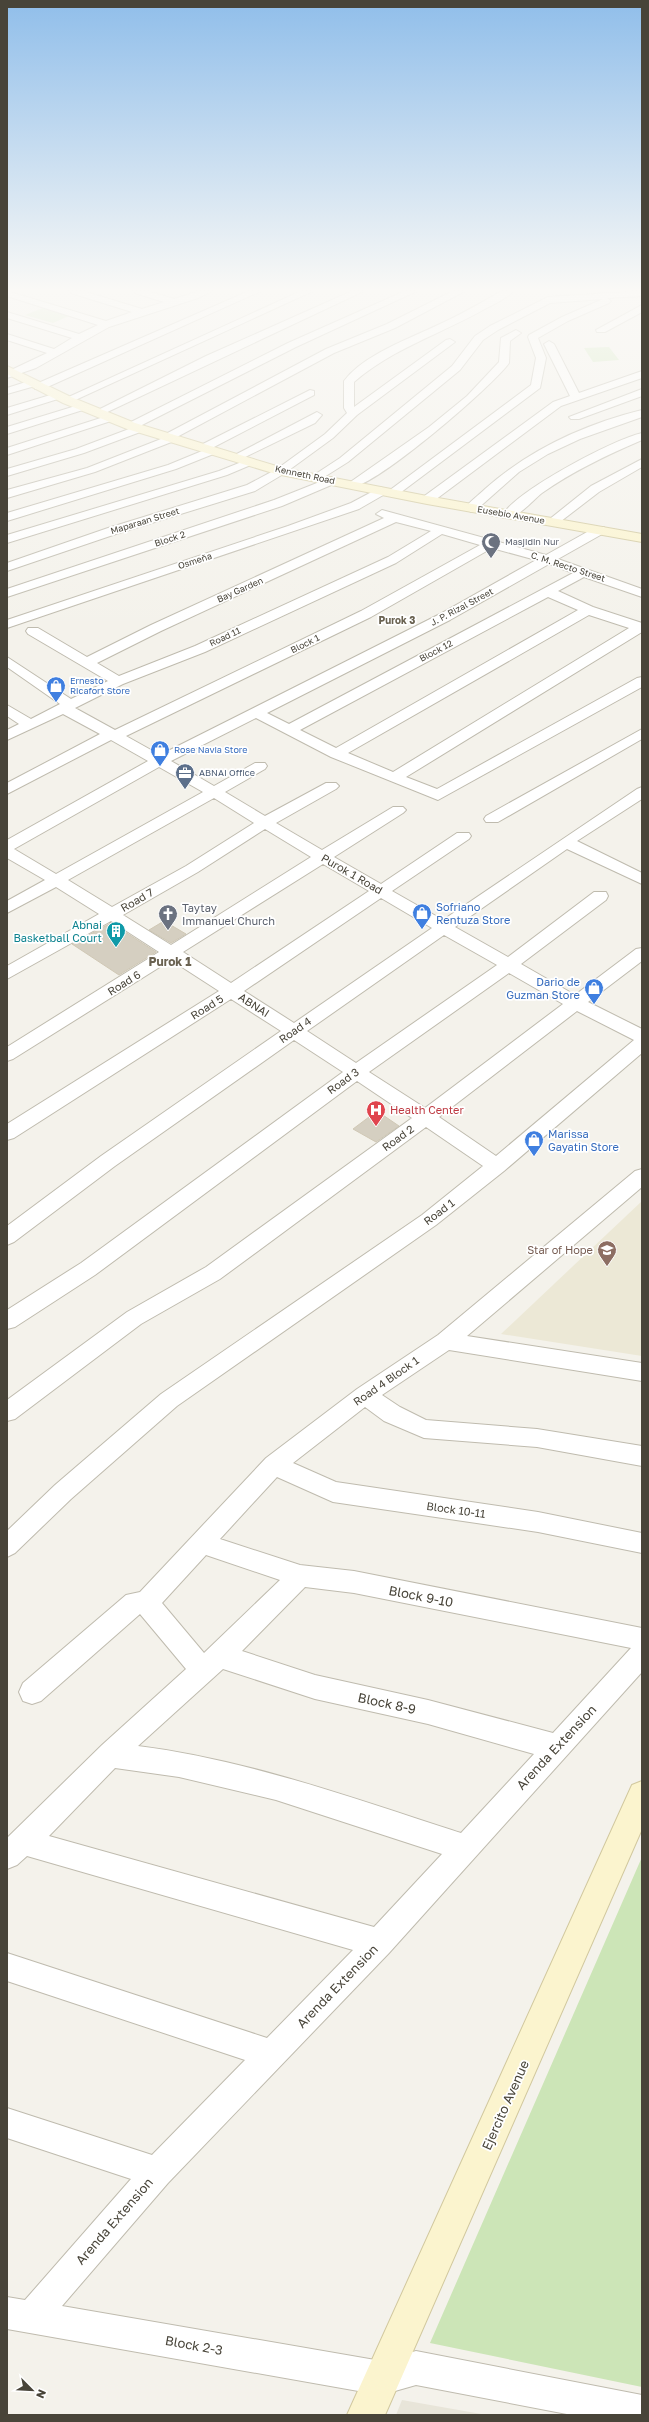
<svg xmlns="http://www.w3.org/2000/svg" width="649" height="2422" font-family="'Golos Text',sans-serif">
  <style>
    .residential { fill: #e8e5d9 }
    .education { fill: #ece8d6 }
    .green { fill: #cce5b7 }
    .building { fill: #d5cfc1; stroke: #d0c8b5 }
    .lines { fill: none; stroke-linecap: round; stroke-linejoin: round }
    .street-casing { stroke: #bfbbae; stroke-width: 2 }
    .secondary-casing { stroke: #d1c89e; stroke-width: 2 }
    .street { fill: #fff; fill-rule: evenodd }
    .secondary { fill: #fbf4ce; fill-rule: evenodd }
    .labels { text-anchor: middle; stroke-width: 3.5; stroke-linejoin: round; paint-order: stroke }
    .far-street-label { font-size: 9px; fill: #484439; stroke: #fff }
    .far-worship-label { font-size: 9px; fill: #5b616d; stroke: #fff; text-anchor: start }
    .far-shop-label { font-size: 9px; fill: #366cbe; stroke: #fff; text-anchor: start }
    .far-service-label { font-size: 9px; fill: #4e5e75; stroke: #fff; text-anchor: start }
    .far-neighbourhood-label { font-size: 10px; font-weight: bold; fill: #6a6251; stroke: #fff }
    .street-label { font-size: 11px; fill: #484439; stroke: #fff }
    .shop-label { font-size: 11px; fill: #366cbe; stroke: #fff; text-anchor: start }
    .worship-label { font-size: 11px; fill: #5b616d; stroke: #fff; text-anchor: start }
    .culture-label { font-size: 11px; fill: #0d838f; stroke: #fff; text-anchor: end }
    .health-label { font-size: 11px; fill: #be3a42; stroke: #fff; text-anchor: start }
    .education-label { font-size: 11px; fill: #785e54; stroke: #fff; text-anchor: end }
    .neighbourhood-label { font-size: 12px; font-weight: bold; fill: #6a6251; stroke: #fff }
    .near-street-label { font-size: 13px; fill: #484439; stroke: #fff }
  </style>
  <rect width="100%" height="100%" fill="#f4f2eb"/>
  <path class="residential" d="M402 2400 487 2415H396Z"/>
  <path class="education" d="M642 1201V1356L501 1334Z"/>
  <path class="green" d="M45 307 71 315 53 323 25 315Z
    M609 347 619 360 593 362 584 348Z
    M642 1857V2387L430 2343Z"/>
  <path class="building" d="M164 921 186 934 171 943 149 930Z
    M111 923 156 952 119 975 72 944Z
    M377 1111 399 1126 376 1142 353 1129Z"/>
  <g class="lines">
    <defs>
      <path id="street" d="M7 291 106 321 132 312 71 293 69 291H83L142 309 164 302 135 293 133 291H147L174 299 199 291H212L198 298 109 327 36 368 7 378V372L47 353 7 340V334L54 349 72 338 7 318V312L79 334 98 325 7 296Z
        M249 291H261L43 389H35V386L7 394V388L32 380 36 381V384Z
        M301 291H313L71 402H63L62 400Z
        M352 291H364L101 415 97 416 92 413 206 356Z
        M405 291H417L296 347 140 426 145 429 143 431 84 453 7 476V469L76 449 129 429 125 426 127 424 288 343Z
        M453 291H465L395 328 334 353 175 438 174 441 95 472 7 498V490L87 468 161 439 162 436 326 349 387 324Z
        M502 291 512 292C505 300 492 305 483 310 440 334 392 349 354 382V407L446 340 450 339 455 342 357 415 333 438 285 473 255 491 116 534 7 571V563L108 528 247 485 277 469 325 434 347 413 344 408V381C363 355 411 338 440 324 462 314 482 302 502 291Z
        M642 291V296L607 298 611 301 609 303 568 321 538 338 546 358 540 388 396 496 392 497 386 493 531 385 536 358 528 337 529 335 562 317 603 299 550 303 498 330 483 340 460 370 348 462 321 479H313L311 477 340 458 452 366 475 336 490 326 548 297Z
        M642 305V312L605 332H597L596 330Z
        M516 330 521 333 510 341 509 363C494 385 369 493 349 487L347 485 349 483 429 427 467 396 499 362 501 338Z
        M549 341 554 344 579 393 642 371V378L561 406 431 503H423L421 500 423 497 553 402 570 396 544 344Z
        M642 389V396L579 419H571L569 417Z
        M310 390 314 391V395L212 448 218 451 216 453 176 469 7 521V513L168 465 202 451 197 448 199 446Z
        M57 393 61 394V398L7 415V408Z
        M82 404 86 405V409L7 434V427Z
        M642 410V417L580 439 548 454 519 472 475 511 471 512 465 508C470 501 479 495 485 489 529 450 585 424 642 410Z
        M317 412 322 415 315 423 239 460H231L229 458Z
        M110 415 114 416V420L7 455V448Z
        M642 433V440C607 455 573 471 542 493 533 500 517 520 505 517L503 514C520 489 612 440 642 433Z
        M249 459 253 460V464L227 475 7 543V535L219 471Z
        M642 459V467L599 492 556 525H548L546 522 591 486Z
        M332 477 338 481 336 483 282 506 7 597V589L274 500Z
        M381 487 387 491 385 494 359 509 7 628V620L288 526 351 503Z
        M382 510 546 555 596 527H604L606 530 604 533 558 559 642 589V597L584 577 558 591 593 607 642 623V632L406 777 437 789 637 678 642 677V687L438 800 331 757 256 718 171 761 214 786 255 763H265L267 766 265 769 225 792 265 816 326 783H336L339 786 336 789 276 823 322 850 393 807H403L406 810 403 813 334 857 381 884 457 833H469L471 836 469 839 392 891 443 920 637 789 642 787V799L577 841 642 873V884L567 849 455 927 508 957 594 892H606L608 896 606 900 521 964 575 995 636 949 642 948V961L588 1002 642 1029V1053L504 1171 436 1225 177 1406 71 1499 15 1553 7 1557V1531L55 1485 161 1394 422 1215 483 1166 426 1127 220 1279 141 1324 15 1419 7 1421V1400L127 1312 206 1267 412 1118 357 1081 95 1275 15 1327 7 1329V1310L81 1263 343 1072 294 1040 115 1166 14 1242 7 1245V1226L101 1156 281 1031 231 999 14 1138 7 1140V1124L219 991 171 960 13 1059 7 1061V1047L159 952 111 921 7 979V966L99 914 56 887 7 913V901L45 880 7 858V840L148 761 111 740 7 794V783L100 734 63 714 7 740V730L19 724 7 716V705L31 719 60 704 7 667V657L71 699 108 681 28 634 26 631 28 628H38L87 657 151 625 384 518 376 514ZM396 522 431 531 388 557 195 646 119 676 97 663 161 631ZM442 534 480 545 361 611 115 730 75 708 123 684 205 652 396 563ZM492 548 536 560 440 614 160 755 126 736 371 617ZM549 564 573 573 289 724 267 713 450 620ZM548 597 578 610 336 748 300 730ZM589 615 629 628 393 772 348 753ZM159 767 203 792 56 874 14 849ZM214 798 254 823 186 866 112 907 68 880ZM265 829 311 857 171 945 123 915 198 872ZM323 864 369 891 231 983 183 952ZM381 898 432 928 294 1023 244 991ZM444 935 497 965 356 1063 307 1031ZM509 973 563 1004 425 1108 369 1072ZM577 1011 634 1040 496 1156 439 1117Z
        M642 729V739L498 822H486L484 819 486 816Z
        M642 1169V1187L467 1336 642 1363V1381L449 1350 382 1395 400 1407 426 1420 537 1429 642 1446V1466L537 1447 424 1438 384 1421 365 1407 293 1463 336 1482 538 1512 642 1533V1553L538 1532 333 1502 277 1477 220 1539 300 1565 354 1571 642 1628V1672L389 1953 168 2183 62 2306 381 2361 416 2351 642 2395V2415H572L416 2385 381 2395 7 2329V2297L25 2300 131 2179 7 2138V2108L152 2155 245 2060 7 1981V1953L267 2038 353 1950 27 1856 17 1865 7 1869V1838L102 1745 186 1669 140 1614 41 1701 32 1704 23 1701 19 1692 23 1683 126 1595 140 1592 266 1458 357 1389 438 1335 635 1171ZM206 1555 280 1580 204 1653 162 1603ZM305 1587 354 1593 631 1648 553 1733 428 1700 315 1675 242 1651ZM223 1669 315 1699 428 1724 534 1754 461 1833C355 1799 249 1760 138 1746ZM115 1768 179 1777 276 1800 442 1854 374 1927 49 1836Z"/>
      <path id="secondary" d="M7 366 71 397 135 423 283 468 427 496 642 534V542L427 504 276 474 127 429 63 403 7 374Z
        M642 1781V1829L385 2415H347L632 1785Z"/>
    </defs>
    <use href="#street" class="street-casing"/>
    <use href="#secondary" class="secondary-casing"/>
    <use href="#street" class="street"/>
    <use href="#secondary" class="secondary"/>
  </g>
  <linearGradient id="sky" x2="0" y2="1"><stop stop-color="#90beea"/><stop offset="0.46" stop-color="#faf9f6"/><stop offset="1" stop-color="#faf9f6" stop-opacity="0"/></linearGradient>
  <rect width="649" height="630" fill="url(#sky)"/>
  <defs>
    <symbol id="mosque-pin" viewBox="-11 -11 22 30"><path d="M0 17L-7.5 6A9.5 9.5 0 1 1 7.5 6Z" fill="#6b7280" stroke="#fff"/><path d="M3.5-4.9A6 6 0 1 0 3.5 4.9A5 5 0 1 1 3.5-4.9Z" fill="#fff"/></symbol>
    <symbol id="shop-pin" viewBox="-11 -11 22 30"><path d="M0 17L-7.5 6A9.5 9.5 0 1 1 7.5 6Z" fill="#3f7fe0" stroke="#fff"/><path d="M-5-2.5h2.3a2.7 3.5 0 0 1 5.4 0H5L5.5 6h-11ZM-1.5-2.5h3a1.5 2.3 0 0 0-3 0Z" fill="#fff"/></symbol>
    <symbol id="office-pin" viewBox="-11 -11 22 30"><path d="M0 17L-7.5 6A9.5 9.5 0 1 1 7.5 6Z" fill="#5c6f8a" stroke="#fff"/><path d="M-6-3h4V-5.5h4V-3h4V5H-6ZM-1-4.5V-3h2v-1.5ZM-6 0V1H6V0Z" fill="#fff"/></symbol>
    <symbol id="church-pin" viewBox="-11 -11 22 30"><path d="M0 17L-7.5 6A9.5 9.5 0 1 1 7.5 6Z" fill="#6b7280" stroke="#fff"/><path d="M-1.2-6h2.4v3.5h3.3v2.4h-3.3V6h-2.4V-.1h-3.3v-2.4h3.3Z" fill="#fff"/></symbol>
    <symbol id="building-pin" viewBox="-11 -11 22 30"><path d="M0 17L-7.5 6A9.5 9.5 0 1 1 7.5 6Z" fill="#0f9aa8" stroke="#fff"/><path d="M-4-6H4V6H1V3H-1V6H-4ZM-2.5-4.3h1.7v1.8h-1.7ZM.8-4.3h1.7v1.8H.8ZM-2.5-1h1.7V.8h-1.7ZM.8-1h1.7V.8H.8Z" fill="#fff"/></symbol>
    <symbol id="hospital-pin" viewBox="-11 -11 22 30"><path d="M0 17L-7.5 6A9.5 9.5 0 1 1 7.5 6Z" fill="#e0444e" stroke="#fff"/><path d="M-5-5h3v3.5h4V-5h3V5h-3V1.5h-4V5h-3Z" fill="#fff"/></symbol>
    <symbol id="school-pin" viewBox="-11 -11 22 30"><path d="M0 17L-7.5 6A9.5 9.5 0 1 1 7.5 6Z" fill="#8d6e63" stroke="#fff"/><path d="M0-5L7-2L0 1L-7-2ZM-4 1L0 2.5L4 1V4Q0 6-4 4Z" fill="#fff"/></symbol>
  </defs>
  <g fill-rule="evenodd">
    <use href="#mosque-pin" x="480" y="531" width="22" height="30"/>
    <use href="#shop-pin" x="45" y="675" width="22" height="30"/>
    <use href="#shop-pin" x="149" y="739" width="22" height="30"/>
    <use href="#office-pin" x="174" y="762" width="22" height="30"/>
    <use href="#shop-pin" x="411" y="902" width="22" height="30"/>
    <use href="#church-pin" x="157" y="903" width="22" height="30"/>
    <use href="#building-pin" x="105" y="920" width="22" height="30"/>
    <use href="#shop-pin" x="583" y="977" width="22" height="30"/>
    <use href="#hospital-pin" x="365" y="1099" width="22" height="30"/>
    <use href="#shop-pin" x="523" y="1129" width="22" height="30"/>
    <use href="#school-pin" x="596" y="1239" width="22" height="30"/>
  </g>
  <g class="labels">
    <g class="far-street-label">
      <text transform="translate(305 475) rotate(12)" y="3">Kenneth Road</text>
      <text transform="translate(511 515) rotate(10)" y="3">Eusebio Avenue</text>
      <text transform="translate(145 521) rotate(-17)" y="3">Maparaan Street</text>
      <text transform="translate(170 539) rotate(-18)" y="3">Block 2</text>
      <text transform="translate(195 561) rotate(-18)" y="3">Osmeña</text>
      <text transform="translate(568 567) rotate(18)" y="3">C. M. Recto Street</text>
      <text transform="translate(240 590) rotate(-24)" y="3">Bay Garden</text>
      <text transform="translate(462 607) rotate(-28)" y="3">J. P. Rizal Street</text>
      <text transform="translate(225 637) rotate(-25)" y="3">Road 11</text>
      <text transform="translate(305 644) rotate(-26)" y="3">Block 1</text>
      <text transform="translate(436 651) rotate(-28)" y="3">Block 12</text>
    </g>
    <g class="far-worship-label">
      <text x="505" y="545">Masjidin Nur</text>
    </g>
    <g class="far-shop-label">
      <text x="70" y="684">Ernesto<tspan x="70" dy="10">Ricafort Store</tspan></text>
      <text x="174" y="753">Rose Navia Store</text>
    </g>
    <g class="far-service-label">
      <text x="199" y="776">ABNAI Office</text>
    </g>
    <g class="far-neighbourhood-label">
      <text x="397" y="624">Purok 3</text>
    </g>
    <g class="street-label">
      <text transform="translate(352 874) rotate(30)" y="4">Purok 1 Road</text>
      <text transform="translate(137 900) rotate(-30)" y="4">Road 7</text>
      <text transform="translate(124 983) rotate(-32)" y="4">Road 6</text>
      <text transform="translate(254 1005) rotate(33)" y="4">ABNAI</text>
      <text transform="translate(207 1007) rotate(-32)" y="4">Road 5</text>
      <text transform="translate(295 1030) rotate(-35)" y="4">Road 4</text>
      <text transform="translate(343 1081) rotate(-36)" y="4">Road 3</text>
      <text transform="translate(398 1138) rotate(-36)" y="4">Road 2</text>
      <text transform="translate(439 1212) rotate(-37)" y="4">Road 1</text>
      <text transform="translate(386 1381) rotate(-35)" y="4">Road 4 Block 1</text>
      <text transform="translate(456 1510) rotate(8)" y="4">Block 10-11</text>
    </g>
    <g class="shop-label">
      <text x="436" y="911">Sofriano<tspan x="436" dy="13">Rentuza Store</tspan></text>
      <text x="580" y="986" text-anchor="end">Dario de<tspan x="580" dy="13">Guzman Store</tspan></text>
      <text x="548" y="1138">Marissa<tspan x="548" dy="13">Gayatin Store</tspan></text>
    </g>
    <g class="worship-label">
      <text x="182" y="912">Taytay<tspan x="182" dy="13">Immanuel Church</tspan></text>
    </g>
    <g class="culture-label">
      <text x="102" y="929">Abnai<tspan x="102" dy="13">Basketball Court</tspan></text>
    </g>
    <g class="health-label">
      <text x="390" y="1114">Health Center</text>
    </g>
    <g class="education-label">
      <text x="593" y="1254">Star of Hope</text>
    </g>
    <g class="neighbourhood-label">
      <text x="170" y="966">Purok 1</text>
    </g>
    <g class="near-street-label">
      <text transform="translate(421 1596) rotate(11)" y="5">Block 9-10</text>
      <text transform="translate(387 1703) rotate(12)" y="5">Block 8-9</text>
      <text transform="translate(556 1747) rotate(-47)" y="5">Arenda Extension</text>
      <text transform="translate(337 1986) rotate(-46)" y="5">Arenda Extension</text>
      <text transform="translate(505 2105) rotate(-66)" y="5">Ejercito Avenue</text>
      <text transform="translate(114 2221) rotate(-49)" y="5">Arenda Extension</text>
      <text transform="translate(194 2345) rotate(10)" y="5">Block 2-3</text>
    </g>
  </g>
  <rect width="649" height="2422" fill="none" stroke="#484439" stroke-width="16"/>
  <g transform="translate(32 2390) rotate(114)" stroke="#ffffff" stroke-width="3" paint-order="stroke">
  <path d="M0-3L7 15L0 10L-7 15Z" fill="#484439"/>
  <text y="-6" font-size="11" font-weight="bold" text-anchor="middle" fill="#484439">N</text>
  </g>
</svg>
